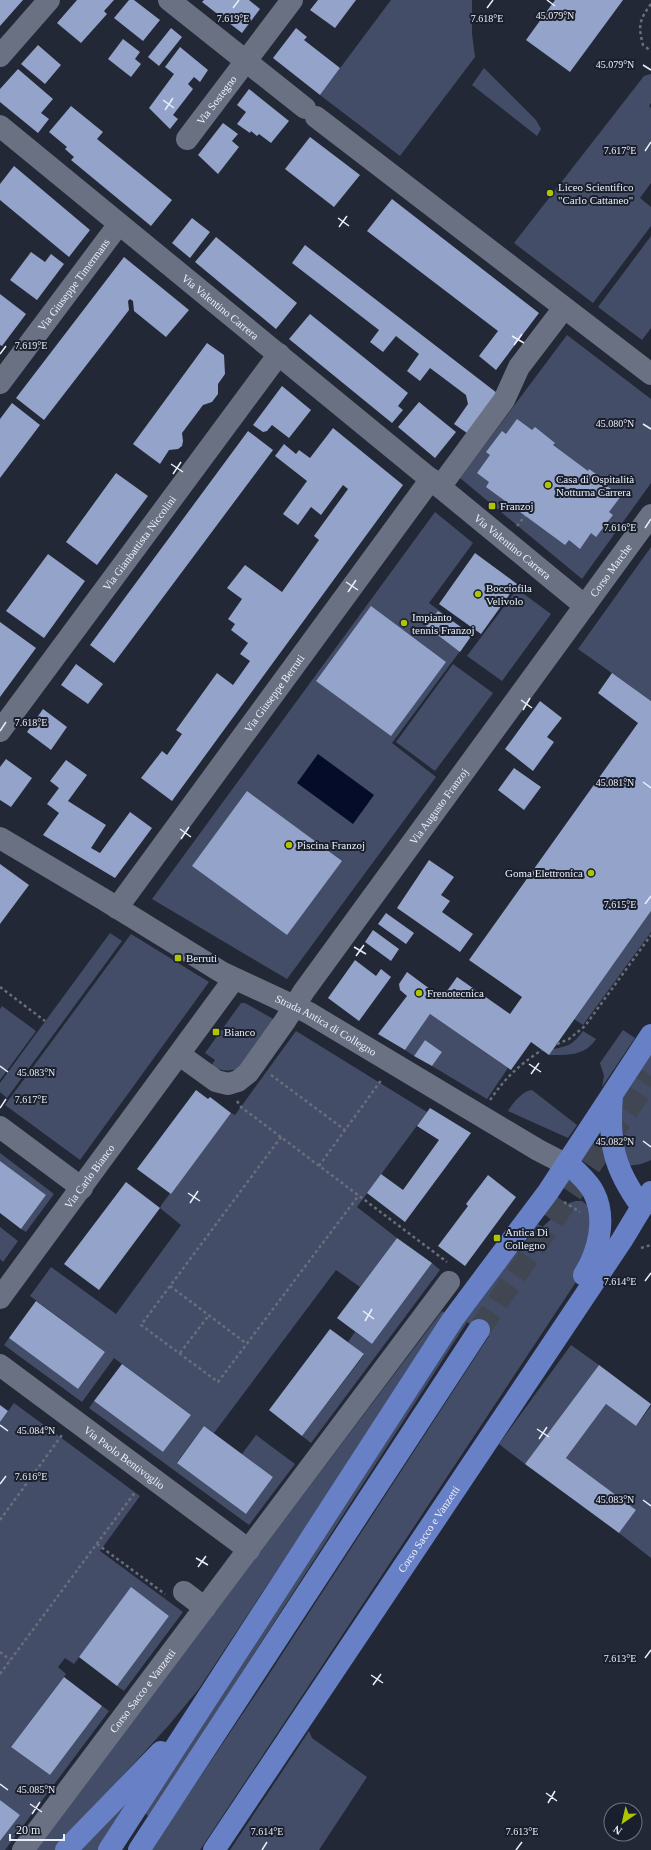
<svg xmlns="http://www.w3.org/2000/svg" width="651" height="1850" font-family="Georgia,serif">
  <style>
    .green { fill: #434d67 }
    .water { fill: #050c29 }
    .building { fill: #93a3ca }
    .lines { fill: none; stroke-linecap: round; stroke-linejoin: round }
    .major-tunnel { stroke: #414653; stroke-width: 22; stroke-dasharray: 22 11; stroke-linecap: butt }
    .path { stroke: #6a6e7b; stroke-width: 2.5; stroke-dasharray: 3 3; stroke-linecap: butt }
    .minor { stroke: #6a7182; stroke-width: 22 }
    .major { stroke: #6780c6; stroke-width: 22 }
    .ticks { fill: none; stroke: #ebeff9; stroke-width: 1.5 }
    .poi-dot { fill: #b0c502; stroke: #191f2c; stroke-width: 1.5 }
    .labels { text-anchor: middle; stroke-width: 4; stroke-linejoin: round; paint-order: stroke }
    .street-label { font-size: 11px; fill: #ebeff9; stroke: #191f2c }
    .poi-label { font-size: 11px; fill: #ebeff9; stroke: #191f2c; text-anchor: start }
    .ticks-label { font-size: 10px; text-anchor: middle; fill: #ebeff9; stroke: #191f2c; stroke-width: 4; stroke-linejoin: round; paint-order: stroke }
  </style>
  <rect width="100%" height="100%" fill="#232836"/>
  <path class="green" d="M391 0H472V34L475 57 400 156 320 95Z
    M484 68 536 120 541 129 537 136 472 85Z
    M651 74V103L649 106 651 108V183L640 198 651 207V226L593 303 514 243 644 76Z
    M651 236V328L642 340 598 307Z
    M567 335 651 399V483L582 579 460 478Z
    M435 512 473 543 429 603 472 635 392 743 436 777 287 979 152 899Z
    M651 547V701L578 649Z
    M517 589 551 614 502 681 467 656Z
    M453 664 493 693 435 771 396 742Z
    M651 911V932L583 1025 574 1019Z
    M110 933 122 941 7 1098 0 1092V1083Z
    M131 934 209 982 80 1160 5 1105Z
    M241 1003H245L275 1020 240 1068C229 1072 221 1071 211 1066L215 1060 205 1053Z
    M2 1006 36 1031 0 1080V1009Z
    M430 1014 508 1068 487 1099 432 1066 442 1052 425 1040 414 1056 405 1050Z
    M623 1030 635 1038 602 1087 604 1076 600 1063Z
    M296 1031 427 1112 357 1207 397 1238 360 1287 336 1270 214 1433 204 1426 177 1462 246 1514 273 1477 242 1454 256 1435 295 1464 249 1525 89 1408 94 1401 163 1452 191 1415 114 1358 82 1402 4 1345 9 1338 78 1389 105 1352 30 1296 51 1267 116 1314 181 1225 160 1208 162 1204 231 1113 235 1115Z
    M583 1031 596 1039C585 1056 568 1055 549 1055L553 1049C570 1046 573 1044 583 1031Z
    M651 1047V1160C642 1164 632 1168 623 1163L621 1094Z
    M532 1090 577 1125 568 1138 508 1111C513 1103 522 1091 532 1090Z
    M0 1153 54 1194 26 1232 21 1229 46 1195 0 1161Z
    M576 1201H582L592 1209 585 1267 576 1282 200 1850H151L264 1682 489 1336 467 1322 149 1817 145 1813 460 1324 514 1255 554 1216 569 1203Z
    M0 1227 18 1241 3 1262 0 1259Z
    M432 1263 440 1270 311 1443 302 1436 364 1355 348 1342 355 1332 372 1344Z
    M442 1311 446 1314 198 1690 169 1725 55 1850H35Z
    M571 1345 599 1365 525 1464 499 1444Z
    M14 1403 140 1496 100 1551 183 1612 124 1691 117 1686 169 1616 131 1588 74 1664 65 1658 58 1667 66 1674 11 1747 50 1775 102 1706 109 1711 5 1850H0V1841L20 1815 0 1800V1422Z
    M606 1404 636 1426 651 1406V1558L619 1533 636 1510 566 1458Z
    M309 1731 312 1738 367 1777 319 1850H230Z
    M138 1787 98 1850H77Z"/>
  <path class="water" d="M318 754 374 795 353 824 297 783Z"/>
  <path class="building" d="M0 0H23L0 26Z
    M77 0H114L104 11 107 14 81 43 57 23Z
    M129 0H134L160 20 143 41 114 18Z
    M204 0H249L260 9 242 33 202 2Z
    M318 0H356L335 28 310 10Z
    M555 0H623L570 72 526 40Z
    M171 28 182 37 159 66 148 57Z
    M296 28 307 37 304 40 340 68 320 95 273 58Z
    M123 39 140 52 135 59 141 64 131 77 108 59Z
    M38 45 61 65 45 84 21 64Z
    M180 47 208 70 200 82 194 77 188 84 193 89 173 115 178 119 170 129 149 108 174 74 165 67Z
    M18 69 53 99 41 113 49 119 38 133 0 102V89Z
    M249 89 289 121 271 143 259 134 257 136 251 131 250 133 237 124 246 112 237 105Z
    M71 106 103 132 97 139 172 200 151 226 71 160 74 157 65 149 67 147 49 132Z
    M223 123 238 134 232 141 239 147 218 174 198 155Z
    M310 137 360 175 334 207 285 169Z
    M14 166 90 230 69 257 0 200V184Z
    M392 199 539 313 496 370 479 356 498 331 367 231Z
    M192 218 210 232 190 258 172 243Z
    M216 237 297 303 276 329 195 262Z
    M305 245 497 393 467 433 454 424 468 404 466 395 430 368 420 381 407 371 419 354 396 336 383 352 370 342 379 330 292 263Z
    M31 252 45 262 51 254 64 264 37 300 10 280Z
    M124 257 189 310 166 337 134 311 133 301 130 299 128 301 129 310 44 420 16 398Z
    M0 294 26 314 2 346 0 345Z
    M310 314 408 393 398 406 403 410 392 423 289 339Z
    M207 343 224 355 225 374 218 384V394L212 402 203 405 182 433 183 441 182 446 178 449 169 450 160 464 133 444Z
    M282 386 311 410 289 438 272 425 267 431 263 432 253 425Z
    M419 402 456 432 435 458 398 427Z
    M12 403 40 425 0 478V419Z
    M517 419 532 430 535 427 555 443 553 445 588 471 589 469 609 483 607 486 621 496 609 512 613 515 596 537 591 533 580 549 569 540 565 545 486 487 489 482 477 473 490 455 486 452 502 431 506 434Z
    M333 428 403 485 172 801 141 778 162 751 167 755 182 734 176 730 217 673 233 685 250 661 240 654 248 643 231 630 235 624 228 619 242 599 227 588 245 565 282 592 319 540 314 536 348 489 343 485 321 515 311 507 298 525 283 514 307 481 275 456 284 444 296 454 299 450 310 458Z
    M248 431 273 450 114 663 90 645Z
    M116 473 148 496 97 565 66 542Z
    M475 553 517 584 481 634 439 604Z
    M48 554 85 581 44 638 6 611Z
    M371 606 446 662 391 736 316 681Z
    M438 611 472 635 460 652 426 626Z
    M0 622 36 648 0 697Z
    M76 664 103 684 88 704 61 685Z
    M612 673 651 701V911L549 1055 531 1042 511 1070 430 1014 405 1050 378 1034 407 996 400 990 399 984 407 972 442 998 457 977 510 1014 522 997 469 960 638 723 598 693Z
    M540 701 562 718 547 737 554 742 533 771 505 749Z
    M43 709 67 727 51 750 27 732Z
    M6 759 32 778 11 807 0 800V767Z
    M66 760 87 775 68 801 106 825 91 848 100 853 130 812 152 828 115 878 43 835 59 813 47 804 59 788 50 781Z
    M514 768 541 787 524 810 498 790Z
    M247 791 342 861 287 935 192 866Z
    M429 860 454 877 441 895 450 901 442 912 473 934 460 952 397 908Z
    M0 864 29 885 0 924Z
    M386 913 414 933 406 944 378 924Z
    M373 930 399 949 391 961 365 942Z
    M355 960 376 976 381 969 391 977 359 1021 328 998Z
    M425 1040 442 1052 432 1066 414 1056Z
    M196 1090 208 1099 210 1097 231 1113 171 1194 137 1169Z
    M430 1108 471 1133 405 1222 367 1193 381 1174 403 1190 439 1140 417 1126Z
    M0 1161 46 1195 21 1229 0 1213Z
    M488 1175 516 1197 465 1266 438 1246 468 1206 466 1204Z
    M126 1182 160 1208 99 1290 64 1264Z
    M397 1238 432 1263 372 1344 337 1318Z
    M36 1301 105 1352 78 1389 9 1338Z
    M330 1329 364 1354 302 1436 269 1410Z
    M122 1364 191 1415 163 1452 94 1401Z
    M599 1365 651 1404 636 1426 606 1404 566 1458 636 1510 619 1533 525 1464Z
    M0 1405 8 1411 0 1422Z
    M204 1426 273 1477 246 1514 177 1463Z
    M131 1587 169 1616 117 1686 79 1657Z
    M64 1677 102 1706 50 1775 11 1747Z
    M0 1800 20 1815 0 1841Z"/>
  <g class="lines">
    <path class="major-tunnel" d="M479 1330 651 1076"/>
    <path class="path" d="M651 4C639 20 638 26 643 45L651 51
      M517 526 525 516
      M0 987 45 1021
      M557 1044 569 1039 585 1026 651 935
      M271 1075 345 1130
      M490 1100C505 1078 520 1064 542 1050
      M237 1101 241 1107 447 1262
      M281 1137 141 1325 218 1382 359 1195
      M319 1166 382 1079
      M564 1202 580 1212
      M641 1248 651 1245
      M170 1286 247 1344
      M180 1353 209 1315
      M0 1520 62 1435
      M97 1544 165 1594
      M0 1652 10 1660
      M0 1674 136 1491"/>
    <g class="minor">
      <path d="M169 0 305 108"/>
      <path d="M0 56 49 0"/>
      <path d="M316 117 651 374"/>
      <path id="s1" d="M0 126 585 606"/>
      <path id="s2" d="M187 139 292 0"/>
      <path id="s3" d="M0 383 119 224"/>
      <path d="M440 487 504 400 519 367 564 308"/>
      <path id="s4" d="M0 731 279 354"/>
      <path id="s5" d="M0 838 103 899 223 973 309 1013 538 1150 567 1165"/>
      <path id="s6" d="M117 908 431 479"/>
      <path id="s7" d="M180 1055 216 1081 228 1084 238 1081 248 1073 285 1021 304 991 651 515"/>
      <path d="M0 1127 82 1188"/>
      <path id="s8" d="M0 1298 234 979"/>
      <path id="s9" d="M0 1365 249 1550"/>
      <path d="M184 1592 205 1608"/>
      <path id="s10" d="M23 1850 449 1282"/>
    </g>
    <g class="major">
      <path d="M612 1096C608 1143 614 1169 642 1207"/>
      <path d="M574 1169C582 1177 590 1184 594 1193 607 1219 598 1253 584 1275"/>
      <path d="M66 1850 161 1752"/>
      <path d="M109 1850 453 1319 548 1192 651 1035"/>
      <path d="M139 1850 479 1330"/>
      <path id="s11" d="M214 1850 622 1240 651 1192"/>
    </g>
  </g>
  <path class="ticks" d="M547 0 555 6M233 8 239 0M487 8 493 0M643 65 651 70M163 100 174 108M165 110 173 98M645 151 651 142M338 218 349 226M339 227 347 216M512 336 524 343M514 345 522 334M0 354 6 346M643 424 651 429M171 464 183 472M173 474 181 462M645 528 651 519M346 582 358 590M348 592 356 580M521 700 532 708M523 710 530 698M0 731 6 722M643 782 651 788M180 829 191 837M181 839 189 827M645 904 651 896M354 947 366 954M356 956 364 945M529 1064 541 1072M0 1066 8 1072M531 1074 539 1063M0 1108 6 1099M643 1141 651 1147M188 1193 200 1201M190 1203 198 1191M645 1281 651 1273M363 1311 374 1319M365 1321 372 1309M0 1425 8 1431M537 1429 549 1437M539 1439 547 1427M0 1484 6 1476M643 1500 651 1506M196 1558 208 1565M198 1567 206 1556M645 1658 651 1650M371 1675 383 1683M373 1685 381 1674M0 1784 8 1790M546 1793 557 1801M548 1803 555 1791M30 1804 42 1812M32 1814 40 1802M262 1850 267 1842M516 1850 522 1842"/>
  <g class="poi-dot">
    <circle cx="550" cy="193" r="4"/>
    <circle cx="548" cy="485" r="4"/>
    <rect x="488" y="502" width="8" height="8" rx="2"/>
    <circle cx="478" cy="594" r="4"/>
    <circle cx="404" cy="623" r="4"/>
    <circle cx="289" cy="845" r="4"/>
    <circle cx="591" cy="873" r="4"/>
    <rect x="174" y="954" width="8" height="8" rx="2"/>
    <circle cx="419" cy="993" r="4"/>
    <rect x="212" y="1028" width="8" height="8" rx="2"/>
    <rect x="493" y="1234" width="8" height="8" rx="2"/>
  </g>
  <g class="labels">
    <g class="street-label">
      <text dy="4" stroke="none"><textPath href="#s2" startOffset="49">Via Sostegno</textPath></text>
      <text dy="4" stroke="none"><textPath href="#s3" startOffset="123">Via Giuseppe Timermans</textPath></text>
      <text dy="4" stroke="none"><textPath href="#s1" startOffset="285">Via Valentino Carrera</textPath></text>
      <text dy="4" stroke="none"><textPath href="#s4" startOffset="234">Via Gianbattista Niccolini</textPath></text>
      <text dy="4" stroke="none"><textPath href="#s1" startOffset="663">Via Valentino Carrera</textPath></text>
      <text dy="4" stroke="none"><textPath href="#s7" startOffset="700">Corso Marche</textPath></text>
      <text dy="4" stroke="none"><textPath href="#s6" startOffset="266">Via Giuseppe Berruti</textPath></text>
      <text dy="4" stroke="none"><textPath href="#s7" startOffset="408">Via Augusto Franzoj</textPath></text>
      <text dy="4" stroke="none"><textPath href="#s5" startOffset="376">Strada Antica di Collegno</textPath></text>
      <text dy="4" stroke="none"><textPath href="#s8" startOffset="151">Via Carlo Bianco</textPath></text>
      <text dy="4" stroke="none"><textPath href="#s9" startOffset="155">Via Paolo Bentivoglio</textPath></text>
      <text dy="4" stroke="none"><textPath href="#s11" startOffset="386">Corso Sacco e Vanzetti</textPath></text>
      <text dy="4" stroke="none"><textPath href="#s10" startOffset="199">Corso Sacco e Vanzetti</textPath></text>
    </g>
    <g class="poi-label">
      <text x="558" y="191">Liceo Scientifico<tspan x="558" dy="13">"Carlo Cattaneo"</tspan></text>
      <text x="556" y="483">Casa di Ospitalità<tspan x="556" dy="13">Notturna Carrera</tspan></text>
      <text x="500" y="510">Franzoj</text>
      <text x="486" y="592">Bocciofila<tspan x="486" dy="13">Velivolo</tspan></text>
      <text x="412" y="621">Impianto<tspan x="412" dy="13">tennis Franzoj</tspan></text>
      <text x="297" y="849">Piscina Franzoj</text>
      <text x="583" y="877" text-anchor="end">Goma Elettronica</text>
      <text x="186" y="962">Berruti</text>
      <text x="427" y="997">Frenotecnica</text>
      <text x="224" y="1036">Bianco</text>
      <text x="505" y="1236">Antica Di<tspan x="505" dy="13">Collegno</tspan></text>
    </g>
  </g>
  <g class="ticks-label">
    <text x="555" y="19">45.079°N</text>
    <text x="233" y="22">7.619°E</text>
    <text x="487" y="22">7.618°E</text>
    <text x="615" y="68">45.079°N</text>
    <text x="620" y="154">7.617°E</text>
    <text x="31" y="349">7.619°E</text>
    <text x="615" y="427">45.080°N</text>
    <text x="620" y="531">7.616°E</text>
    <text x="31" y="726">7.618°E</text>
    <text x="615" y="786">45.081°N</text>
    <text x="620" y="908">7.615°E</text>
    <text x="36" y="1076">45.083°N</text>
    <text x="31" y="1103">7.617°E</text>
    <text x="615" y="1145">45.082°N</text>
    <text x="620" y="1285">7.614°E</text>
    <text x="36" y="1434">45.084°N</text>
    <text x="31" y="1480">7.616°E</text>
    <text x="615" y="1503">45.083°N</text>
    <text x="620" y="1662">7.613°E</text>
    <text x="36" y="1793">45.085°N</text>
    <text x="267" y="1835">7.614°E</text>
    <text x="522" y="1835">7.613°E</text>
  </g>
  <g transform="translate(623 1822) rotate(214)"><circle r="19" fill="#191f2c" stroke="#6d727e"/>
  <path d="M0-3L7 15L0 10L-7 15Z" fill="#b0c502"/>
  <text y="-6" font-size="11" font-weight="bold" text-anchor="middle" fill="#ebeff9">N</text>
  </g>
  <path d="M10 1834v6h54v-6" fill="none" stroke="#ebeff9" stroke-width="2"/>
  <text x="16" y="1834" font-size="12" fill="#ebeff9" stroke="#191f2c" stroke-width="3" paint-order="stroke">20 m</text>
</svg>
